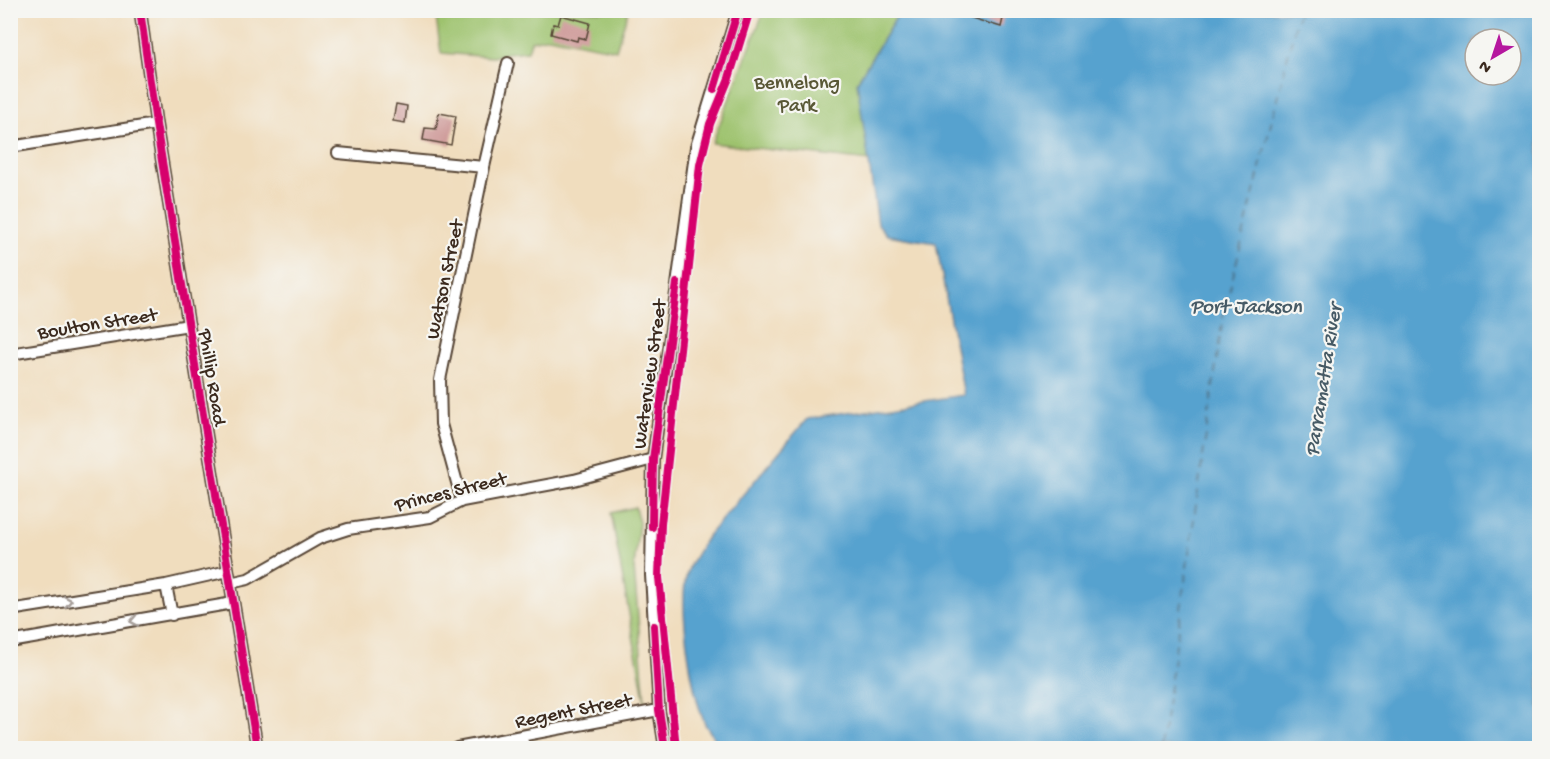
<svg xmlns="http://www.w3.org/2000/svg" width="1550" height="759" font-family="'Gochi Hand',sans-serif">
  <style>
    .green { fill: #9ec36e; stroke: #6c7646; stroke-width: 1.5 }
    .water { fill: #57a2cf; stroke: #496676; stroke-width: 1.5; fill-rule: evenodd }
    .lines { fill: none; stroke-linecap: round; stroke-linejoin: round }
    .ferry { stroke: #465a65; stroke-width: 1.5; stroke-dasharray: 8 6; stroke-linecap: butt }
    .building { fill: #cc9594 }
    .street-casing { stroke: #564536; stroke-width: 14 }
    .street { stroke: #fff; stroke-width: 10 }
    .cycleway-casing { stroke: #f6f6f2; stroke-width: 11 }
    .cycleway { stroke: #d6006c; stroke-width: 8 }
    .oneway { stroke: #a79f9a }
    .labels { text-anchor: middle; stroke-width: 4.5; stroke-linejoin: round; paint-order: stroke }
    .park-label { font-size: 20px; fill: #595836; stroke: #f6f6f2 }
    .street-label { font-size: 20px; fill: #3b2a1e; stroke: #f6f6f2 }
    .water-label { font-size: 21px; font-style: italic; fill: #465a65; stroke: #f6f6f2 }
  </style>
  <rect width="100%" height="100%" fill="#f6f6f2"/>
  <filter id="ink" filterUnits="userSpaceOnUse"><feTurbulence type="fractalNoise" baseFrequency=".0167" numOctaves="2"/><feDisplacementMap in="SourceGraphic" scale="12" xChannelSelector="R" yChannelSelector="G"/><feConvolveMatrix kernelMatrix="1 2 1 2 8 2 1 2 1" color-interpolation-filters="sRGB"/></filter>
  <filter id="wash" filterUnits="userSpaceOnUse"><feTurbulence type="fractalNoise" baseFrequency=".008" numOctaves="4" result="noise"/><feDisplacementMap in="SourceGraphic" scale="24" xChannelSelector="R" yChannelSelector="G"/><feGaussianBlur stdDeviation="1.35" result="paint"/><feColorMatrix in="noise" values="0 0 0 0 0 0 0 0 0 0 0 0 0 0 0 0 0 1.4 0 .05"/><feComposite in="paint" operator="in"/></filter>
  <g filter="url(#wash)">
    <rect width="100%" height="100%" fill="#f0ddbe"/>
    <path class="green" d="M435 11H628L616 50 549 37 531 41 528 51 506 53 493 57 441 53Z
      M764 11H900L857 82 869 161 712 143Z
      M635 507 639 523 634 567 645 703 611 513Z"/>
    <path class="water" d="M900 11H1539V748H722C716 741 711 734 706 726 692 696 679 611 686 578 689 563 699 550 707 537L807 419 964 395 936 243 887 235 878 224 857 82ZM1475 39H1511V75H1475Z"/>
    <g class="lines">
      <path class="ferry" d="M1161 748 1223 317 1299 10"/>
    </g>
    <g id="blocks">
      <path class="building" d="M955 10H1005L1001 27 955 13Z
        M561 15 590 23 586 39 578 37 577 41 551 34 553 24 558 25Z
        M396 104 407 106 405 123 393 121Z
        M439 113 456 116 451 145 423 140 425 128 436 129Z"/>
    </g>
  </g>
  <g filter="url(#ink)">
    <use href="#blocks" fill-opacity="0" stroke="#564536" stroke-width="1.5"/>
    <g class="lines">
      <defs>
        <path id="street" d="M140 10 156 124 257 748
          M10 147 156 124
          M338 153 484 167
          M10 354 189 325
          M462 501 441 424 440 380 484 167 508 63
          M230 583 248 579 320 538 348 529 430 517 462 501 574 480 653 459
          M166 585 172 615
          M10 610 166 585 228 571
          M10 642 233 603
          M522 737 524 748
          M457 748 659 710
          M665 748 659 710 651 575 653 459 696 147 738 10"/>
      </defs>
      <use href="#street" class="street-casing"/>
      <use href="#street" class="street"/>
      <defs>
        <path id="cycleway" d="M140 10 156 124 257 748
          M714 89 738 10
          M652 527 653 459 677 283
          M654 626 659 710 665 748
          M676 748 659 577 661 524 700 165 710 124 729 78 750 10"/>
      </defs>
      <use href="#cycleway" class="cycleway-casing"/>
      <use href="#cycleway" class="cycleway"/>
    </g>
    <defs><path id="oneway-chevron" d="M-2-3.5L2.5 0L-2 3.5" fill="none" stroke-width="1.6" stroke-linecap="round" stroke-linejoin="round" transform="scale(1.5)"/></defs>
    <g class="oneway">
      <use href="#oneway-chevron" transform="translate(68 601) rotate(-9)"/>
      <use href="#oneway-chevron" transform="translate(134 621) rotate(170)"/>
    </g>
  </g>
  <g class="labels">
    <g class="park-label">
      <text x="797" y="88">Bennelong<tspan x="797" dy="23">Park</tspan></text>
    </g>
    <g class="street-label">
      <text transform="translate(443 279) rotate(-78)" y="7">Watson Street</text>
      <text transform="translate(97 322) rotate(-9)" y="7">Boulton Street</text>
      <text transform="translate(648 374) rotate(-82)" y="7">Waterview Street</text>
      <text transform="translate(214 377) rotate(81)" y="7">Phillip Road</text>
      <text transform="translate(450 490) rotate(-14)" y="7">Princes Street</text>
      <text transform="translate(573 709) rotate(-11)" y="7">Regent Street</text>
    </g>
    <g class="water-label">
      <text x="1246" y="312">Port Jackson</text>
      <text transform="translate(1322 380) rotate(-81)" y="7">Parramatta River</text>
    </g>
  </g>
  <rect width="1550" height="759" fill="none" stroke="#f6f6f2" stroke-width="36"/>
  <g transform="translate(1493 57) rotate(219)"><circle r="28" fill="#f6f6f2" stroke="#aba49d" stroke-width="1.5"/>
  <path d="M0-4.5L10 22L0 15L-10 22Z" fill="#b5179e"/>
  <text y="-9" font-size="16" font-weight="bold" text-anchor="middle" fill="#3b2a1e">N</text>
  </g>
</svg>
